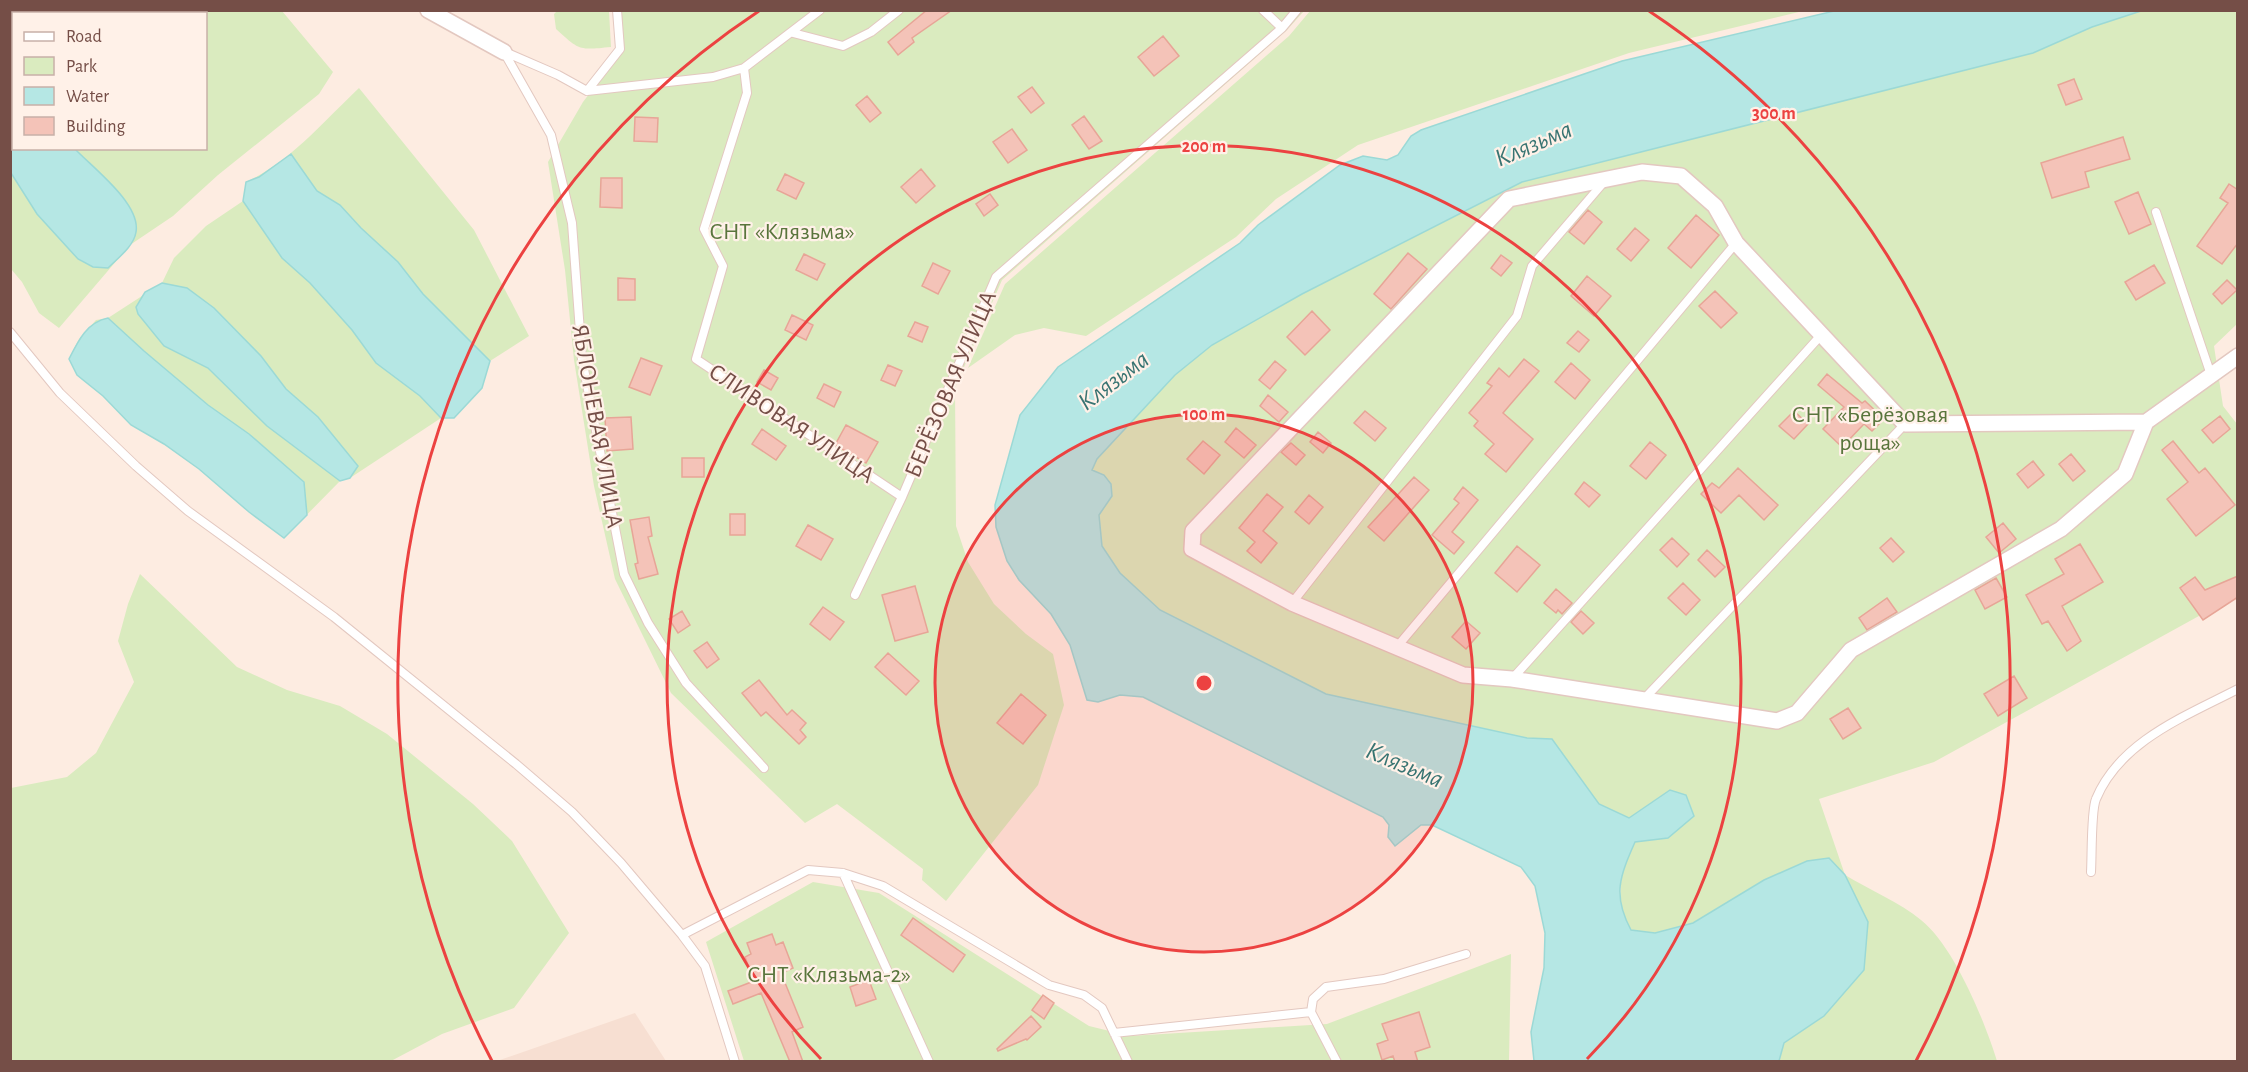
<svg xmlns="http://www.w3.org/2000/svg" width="2248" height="1072" font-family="'Alegreya Sans',sans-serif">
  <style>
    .residential { fill: #f7dfd2 }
    .green { fill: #daebbf; fill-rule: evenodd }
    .water { fill: #b5e7e4; stroke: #9bd9d6; stroke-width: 1.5 }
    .building { fill: #f4c3b8; stroke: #e7a597; stroke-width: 1.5 }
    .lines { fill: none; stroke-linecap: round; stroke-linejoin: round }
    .service-casing { stroke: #e3c8c0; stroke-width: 10 }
    .minor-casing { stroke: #e3c8c0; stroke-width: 18 }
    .service { stroke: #fff; stroke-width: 8 }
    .minor { stroke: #fff; stroke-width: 15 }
    .ring { fill: none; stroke: #ec4241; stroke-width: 3 }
    .labels { text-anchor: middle; stroke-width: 4.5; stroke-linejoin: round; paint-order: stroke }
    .park-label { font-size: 24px; fill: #59753c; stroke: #fff1e8 }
    .street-label { font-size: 24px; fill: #754e47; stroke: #fff1e8 }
    .water-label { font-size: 26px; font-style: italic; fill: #387472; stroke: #fff1e8 }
    .centre { fill: #ec4241; stroke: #fff1e8; stroke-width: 3 }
    .ring-label { font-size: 18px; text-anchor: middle; font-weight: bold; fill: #ec4241; stroke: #fff1e8; stroke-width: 4.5; stroke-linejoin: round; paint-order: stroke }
  </style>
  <rect width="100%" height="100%" fill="#fdece1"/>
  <path class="residential" d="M635 1013 666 1061H497Z"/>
  <path class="green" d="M10 11H282L333 72 319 94 218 175 173 216 130 245 59 328 39 313 22 282 11 269ZM14 14H206V148H14Z
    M557 11H609L611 47C579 50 580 51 556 29L554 14Z
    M619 11H1304L1287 30 1002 280 955 388 956 526 968 562 994 604 1026 634 1053 654 1064 705 1038 785 946 901 922 880 923 869 837 804 805 823 671 693 615 579 594 486 574 360 565 270 548 162 583 102 624 48Z
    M1310 11H1803L1629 53 1358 145 1276 199 1236 237 1086 336 1044 328 1015 335 968 368 1005 284 1289 36Z
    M2141 11H2237V324L2214 346 2223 406 2237 424V595L1934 762 1819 799 1845 875C1868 889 1901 903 1921 920 1954 946 1985 1022 1997 1061H1779L1784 1043 1824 1016 1807 861 1764 880 1693 923 1655 933 1631 930 1620 910 1621 874 1635 842 1668 838 1670 790 1629 818 1599 805 1552 739 1527 738 1326 694 1160 610 1120 573 1102 546 1099 515 1111 496 1092 470 1097 459 1175 375 1212 345 1302 294 1522 182 2033 53 2092 27Z
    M359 88 474 230 529 336 490 361 482 388 454 418H441L350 478 340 481 284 538 249 512 199 469 164 444 131 425 103 396 77 375 69 359 79 339 96 320 108 318 162 283 174 258 206 226 243 201 246 182C289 163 325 120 359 88Z
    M140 574 237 667 287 690 340 706 387 734 473 804 512 841 569 933 514 1008 442 1034 391 1061H11V788L67 777 96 753 134 682 118 641 128 604Z
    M813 882 879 893 1089 1026 1130 1036 1327 1024 1511 954 1509 1061H744L706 942Z"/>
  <path class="water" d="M1834 11H2141L2092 27 2033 53 1522 182 1302 294 1212 345 1175 375 1097 459 1092 470 1104 475 1111 484 1112 496 1099 515 1102 546 1120 573 1160 610 1326 694 1527 738 1552 739 1599 804 1629 818 1670 790 1686 795 1694 816 1668 838 1635 842C1620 876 1612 895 1631 930L1655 933 1693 923 1764 880 1807 861 1829 858 1845 875 1868 922 1864 970 1824 1016 1784 1043 1779 1061H1534L1531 1032 1544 968 1545 933 1535 886 1521 867 1432 825H1421L1395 846 1388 837 1389 825 1383 817 1143 697 1120 695 1098 702 1087 700 1070 645 1051 614 1019 580 1007 561 996 527 995 505 1020 415 1058 367 1240 243 1258 225 1340 165 1363 156 1387 160 1398 155 1411 136 1421 130 1622 61Z
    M10 65 14 69V148L75 149C93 168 141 204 136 232 134 246 118 258 108 268L93 267 78 259 37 214 11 173Z
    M291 154 317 191 340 205 361 228 398 262 423 294 490 361 482 388 454 418H441L420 396 376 363 352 330 310 283 282 258 243 201 246 182 259 177Z
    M162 283 187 288 214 308 261 356 286 389 318 417 358 466 350 478 340 481 267 426 208 368 164 346 138 314 136 307 145 292Z
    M108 318 144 351 208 405 249 434 304 482 307 515 284 538 249 512 199 469 164 444 131 425 103 396 77 375 69 359C78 341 87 322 108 318Z"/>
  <path class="building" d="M927 10H952L912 38 914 42 898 55 888 42Z
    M1163 36 1179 56 1154 76 1138 57Z
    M2074 79 2082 99 2066 105 2058 85Z
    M1032 87 1044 103 1031 113 1018 97Z
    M867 96 881 113 870 122 856 105Z
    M1084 116 1102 141 1089 149 1072 125Z
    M635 117 658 118 657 142 634 141Z
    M1012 129 1027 150 1008 163 993 142Z
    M2123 137 2130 159 2085 172 2089 187 2052 198 2041 163Z
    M921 169 935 186 916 203 901 187Z
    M785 174 804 183 796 199 777 190Z
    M601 178H622V208L600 207Z
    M2229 184 2238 190V243L2222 264 2197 246 2228 203 2220 198Z
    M2138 192 2151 224 2129 234 2115 202Z
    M990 194 998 205 984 216 976 204Z
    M1588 210 1602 222 1584 244 1569 232Z
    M1696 215 1719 235 1691 268 1668 248Z
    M1635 228 1649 240 1631 261 1617 249Z
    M1408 253 1427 269 1391 309 1374 294Z
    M804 254 825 264 817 280 796 270Z
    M1501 255 1512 263 1501 276 1491 268Z
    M933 263 950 271 938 294 922 286Z
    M2154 265 2165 283 2136 300 2125 282Z
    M1587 276 1611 296 1594 316 1571 296Z
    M618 278 635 279V300H618Z
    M2227 280 2237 290 2222 304 2213 294Z
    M1715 291 1737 313 1721 328 1699 306Z
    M1312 311 1330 330 1305 355 1287 337Z
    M792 315 813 325 806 340 785 330Z
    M915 322 928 327 922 342 908 336Z
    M1578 331 1589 340 1579 352 1567 343Z
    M641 358 662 366 650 395 629 387Z
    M1524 359 1539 371 1503 413 1533 439 1506 472 1485 454 1494 444 1474 426 1478 421 1469 413 1492 386 1487 383 1499 368 1509 377Z
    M1275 361 1286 370 1270 389 1259 380Z
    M1571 363 1590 380 1575 399 1555 382Z
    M888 365 902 371 895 386 881 380Z
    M764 370 778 378 771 390 757 382Z
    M1827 374 1862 403 1865 401 1884 419 1872 431 1864 424 1842 447 1823 429 1844 407 1818 385Z
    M824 384 841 392 834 407 817 398Z
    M1268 395 1288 412 1279 422 1260 406Z
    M1365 411 1386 428 1375 441 1354 423Z
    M1794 411 1808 424 1794 439 1779 426Z
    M2220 416 2230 429 2213 443 2202 430Z
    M631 417 633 449 607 451 605 418Z
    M846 425 878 442 866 463 835 445Z
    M1236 428 1256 445 1244 458 1225 442Z
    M762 429 786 446 776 460 752 444Z
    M1318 432 1331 443 1323 453 1310 442Z
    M1203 441 1220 455 1204 474 1187 459Z
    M2173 441 2199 473 2205 468 2235 505 2196 536 2167 499 2188 482 2162 450Z
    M1650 442 1666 455 1646 479 1630 466Z
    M1291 443 1305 455 1296 465 1281 452Z
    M2071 454 2085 471 2073 481 2059 464Z
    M682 458H704V477H682Z
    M2033 461 2044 475 2028 488 2017 474Z
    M1738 468 1778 505 1764 520 1739 495 1721 513 1701 494 1712 483 1719 488Z
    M1414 477 1429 490 1384 541 1368 527Z
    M1584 482 1600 495 1589 507 1575 494Z
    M1463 487 1478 500 1452 532 1464 542 1454 554 1432 535 1459 503 1454 499Z
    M1267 494 1283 507 1263 531 1277 543 1261 563 1247 551 1255 542 1239 528Z
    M1309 495 1323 507 1309 524 1295 512Z
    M730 514H745V535H730Z
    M649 517 652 536 648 537 658 574 639 579 635 564 638 563 630 520Z
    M2003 523 2016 539 1999 553 1986 537Z
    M808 525 833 539 821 560 796 546Z
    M1672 538 1689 554 1677 567 1660 550Z
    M1891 538 1904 552 1893 562 1880 548Z
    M2080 544 2103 582 2062 606 2081 641 2067 651 2048 621 2042 624 2026 595 2064 574 2055 559Z
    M1517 546 1540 565 1517 592 1495 573Z
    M1707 550 1725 567 1715 577 1698 560Z
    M2238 576V597L2203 620 2180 588 2195 577 2205 590Z
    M1996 578 2007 597 1985 609 1975 590Z
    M1683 583 1700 600 1686 615 1668 598Z
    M915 586 928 632 895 641 882 595Z
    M1556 589 1572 603 1562 614 1558 610 1556 613 1544 603Z
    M1887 598 1897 612 1867 630 1859 618Z
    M823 607 844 622 830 640 810 624Z
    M682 611 690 625 678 633 669 619Z
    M1581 611 1594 623 1583 634 1571 622Z
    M1466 621 1480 633 1466 649 1452 637Z
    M707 642 719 659 707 668 694 651Z
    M888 653 919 681 906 695 875 667Z
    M2014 676 2027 698 1998 716 1984 694Z
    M759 680 787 715 792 710 806 723 800 730 806 737 799 744 766 712 761 716 742 693Z
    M1021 694 1046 715 1023 744 997 723Z
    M1848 708 1861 728 1843 739 1830 719Z
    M913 918 965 955 953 972 901 935Z
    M772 934 776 945 783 942 793 968 781 973 803 1027 792 1032 803 1062H790L761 993 733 1004 728 991 754 981 745 957 751 954 747 943Z
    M869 980 876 999 856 1006 850 987Z
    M1043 995 1054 1003 1044 1019 1032 1010Z
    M1419 1012 1430 1047 1415 1052 1418 1062H1395L1393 1056 1382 1060 1377 1044 1388 1040 1382 1024Z
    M1031 1016 1041 1027 1027 1040 1026 1039 998 1051 997 1049Z"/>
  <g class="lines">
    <defs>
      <path id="service" d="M1263 10 1282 28
        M793 33 843 46 871 32 899 10
        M504 52 551 135 572 223 582 359 624 574 648 623 686 683 764 768
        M505 52 558 75 587 91 713 77 744 68 820 10
        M744 68 747 93 704 229 723 266 696 359 902 497
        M587 91 620 49 617 10
        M2156 212 2211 375
        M10 332 60 393 136 466 188 511 334 617 516 764 572 812 621 863 682 935 705 966 735 1062
        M855 595 902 497 996 277 1282 28 1297 10
        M1292 603 1517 316 1532 266 1603 183
        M1396 648 1736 243
        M1512 679 1822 334
        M1644 699 1905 424
        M2091 872C2092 856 2091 810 2096 799 2120 741 2186 716 2238 689
        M843 873 929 1062
        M682 935 808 870 843 873 883 886 1049 985 1084 995 1102 1008 1128 1062
        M1311 1012 1313 999 1326 987 1384 979 1466 954
        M1311 1012 1337 1062
        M1114 1033 1311 1012"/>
      <path id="minor" d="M428 10 504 52
        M2146 422 1905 424 1736 243 1715 206 1681 176 1642 172 1509 199 1193 531 1192 549 1292 603 1463 675 1512 679 1777 721 1797 713 1851 650 2061 529 2125 474 2146 422 2238 356"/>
    </defs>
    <use href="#service" class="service-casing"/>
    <use href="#minor" class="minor-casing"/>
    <use href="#service" class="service"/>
    <use href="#minor" class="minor"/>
  </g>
  <circle cx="1204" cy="683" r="269" fill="#ec4241" fill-opacity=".12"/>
  <g class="ring">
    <circle cx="1204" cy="683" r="269"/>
    <path d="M821 1059A537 537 0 1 1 1587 1059"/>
    <path d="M492 1061A806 806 0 0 1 759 11M1649 11A806 806 0 0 1 1916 1061"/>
  </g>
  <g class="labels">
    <g class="park-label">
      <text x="782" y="239">СНТ «Клязьма»</text>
      <text x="1870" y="422">СНТ «Берёзовая<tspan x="1870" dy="28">роща»</tspan></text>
      <text x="829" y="982">СНТ «Клязьма-2»</text>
    </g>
    <g class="street-label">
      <text transform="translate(950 384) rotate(-67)" y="8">БЕРЁЗОВАЯ УЛИЦА</text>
      <text transform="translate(792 423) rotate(34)" y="8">СЛИВОВАЯ УЛИЦА</text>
      <text transform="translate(598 426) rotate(80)" y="8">ЯБЛОНЕВАЯ УЛИЦА</text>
    </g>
    <g class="water-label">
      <text transform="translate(1533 143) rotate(-23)" y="9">Клязьма</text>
      <text transform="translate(1113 380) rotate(-37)" y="9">Клязьма</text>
      <text transform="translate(1405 764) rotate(23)" y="9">Клязьма</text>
    </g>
  </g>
  <circle cx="1204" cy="683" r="9" class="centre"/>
  <g class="ring-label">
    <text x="1774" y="119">300 m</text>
    <text x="1204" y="152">200 m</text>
    <text x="1204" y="420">100 m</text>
  </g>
  <rect width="2248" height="1072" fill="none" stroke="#754e47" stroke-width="24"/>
  <rect x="12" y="12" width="195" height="138" fill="#fff1e8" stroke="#c8b0a8" stroke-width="1.5"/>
  <rect x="24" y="32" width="30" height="9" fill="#ffffff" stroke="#c8b0a8" stroke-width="1.5"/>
  <text x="66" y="42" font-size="18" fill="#754e47">Road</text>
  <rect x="24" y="57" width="30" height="18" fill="#daebbf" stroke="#c8b0a8" stroke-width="1.5"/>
  <text x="66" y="72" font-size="18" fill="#754e47">Park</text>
  <rect x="24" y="87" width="30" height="18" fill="#b5e7e4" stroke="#c8b0a8" stroke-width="1.5"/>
  <text x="66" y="102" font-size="18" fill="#754e47">Water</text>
  <rect x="24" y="117" width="30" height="18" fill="#f4c3b8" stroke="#c8b0a8" stroke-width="1.5"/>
  <text x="66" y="132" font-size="18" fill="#754e47">Building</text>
</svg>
